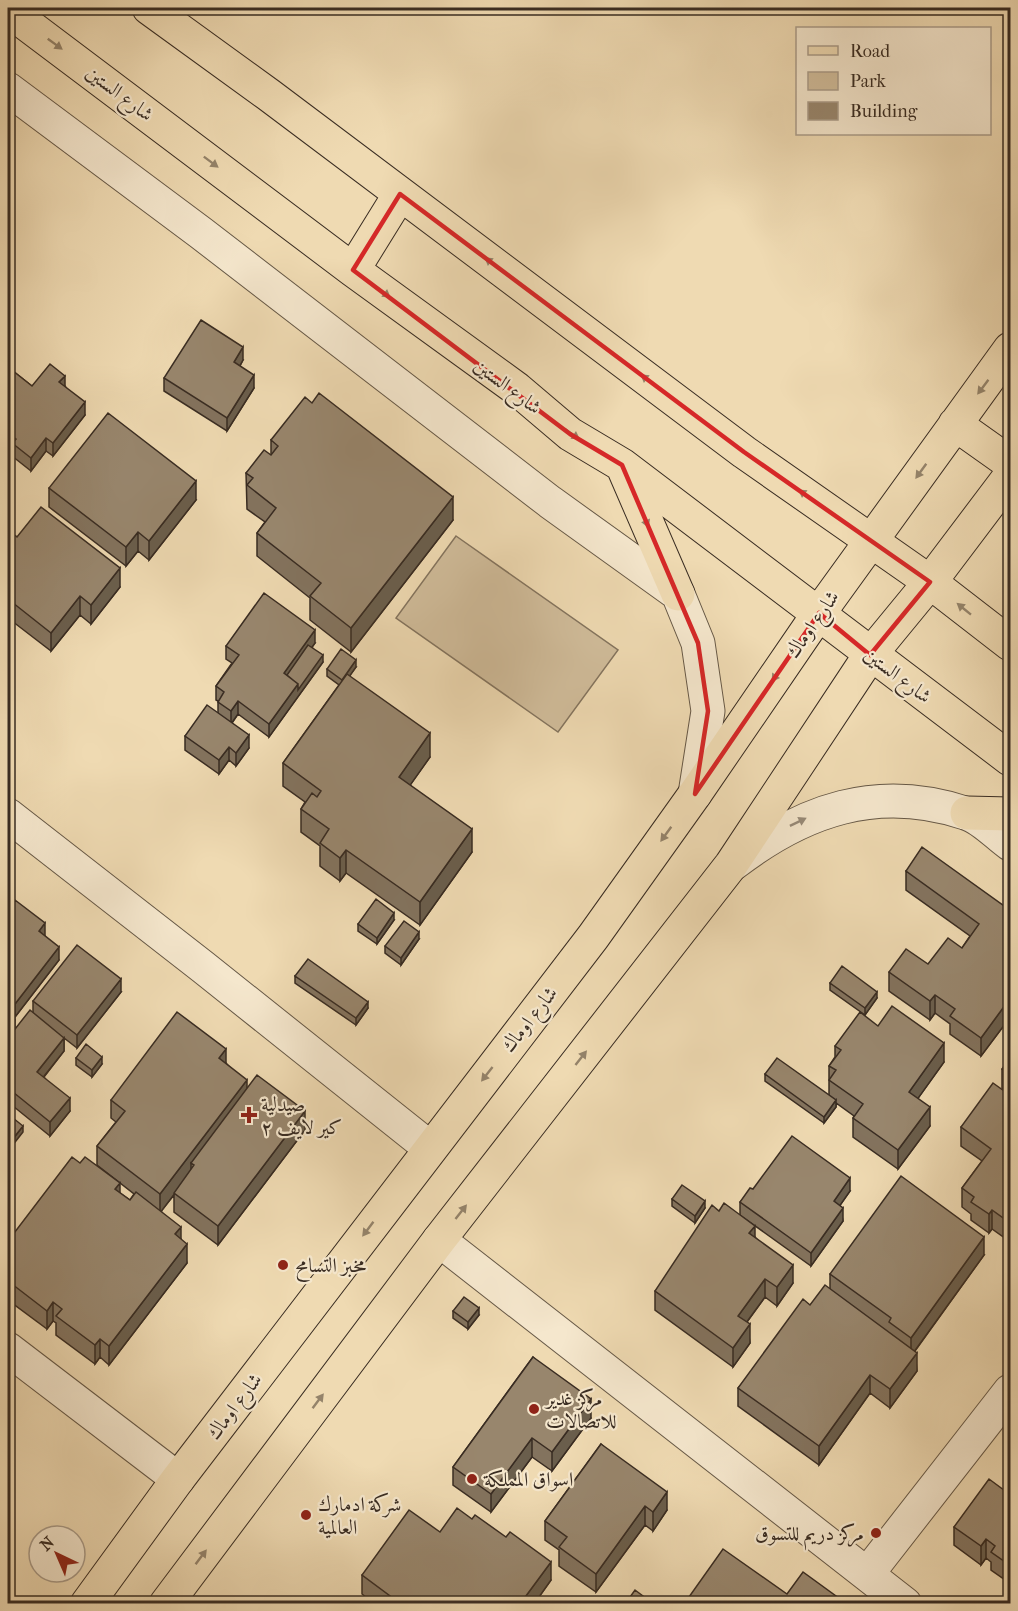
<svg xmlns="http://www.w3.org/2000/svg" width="1018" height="1611" font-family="'IM FELL French Canon',Amiri,serif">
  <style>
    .green { fill: #d0bc9a; stroke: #84745e; stroke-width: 1.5 }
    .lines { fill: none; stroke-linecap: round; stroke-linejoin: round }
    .minor-casing { stroke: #665846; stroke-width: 35 }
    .major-casing { stroke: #392c22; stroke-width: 35 }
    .minor { stroke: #f5e7cd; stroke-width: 33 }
    .major { stroke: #efdab2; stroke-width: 33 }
    .wall { fill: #83735e; stroke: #392c22; stroke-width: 1.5 }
    .shaded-wall { fill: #6a5e4c; stroke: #392c22; stroke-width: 1.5 }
    .building { fill: #98866d; stroke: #392c22; stroke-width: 1.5 }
    .oneway { fill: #94836a }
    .oneway2 { fill: #978a78 }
    .marked { fill: none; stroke: #d62828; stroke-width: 4.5; stroke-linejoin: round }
    .poi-dot { fill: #8f2418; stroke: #f5e7cd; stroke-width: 2 }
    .labels { text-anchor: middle; stroke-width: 4.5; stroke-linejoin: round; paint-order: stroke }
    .street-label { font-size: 20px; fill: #392c22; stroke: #f5e7cd }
    .poi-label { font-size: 20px; fill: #392c22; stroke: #f5e7cd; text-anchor: start }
  </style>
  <rect width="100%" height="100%" fill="#efdab2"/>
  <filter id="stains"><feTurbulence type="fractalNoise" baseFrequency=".00333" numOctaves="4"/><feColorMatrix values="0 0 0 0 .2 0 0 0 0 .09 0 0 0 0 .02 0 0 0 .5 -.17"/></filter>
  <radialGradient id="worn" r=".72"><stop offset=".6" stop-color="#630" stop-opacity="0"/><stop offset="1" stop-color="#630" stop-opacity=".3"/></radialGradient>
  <path class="green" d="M456 536 618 650 558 732 396 618Z"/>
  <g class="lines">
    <defs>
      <path id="minor" d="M8 89 201 233 550 502 678 594 698 643 708 711 695 794
        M8 815 203 967 430 1148
        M733 864C803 810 877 784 965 813 981 817 997 835 1010 844
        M439 1240 905 1604
        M8 1349 178 1479
        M868 1573 1010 1391"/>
      <path id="major" d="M149 8 269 95 744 452 930 582 1010 644
        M8 10 353 270 517 389 570 434 622 465 1010 759
        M353 270 400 194
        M955 424 1010 463
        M623 467 678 594
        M967 813 1010 814
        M87 1604 178 1479 593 937 695 794 819 613 1010 349
        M166 1604 439 1240 731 865 870 655 930 582 1010 476"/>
    </defs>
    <use href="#minor" class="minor-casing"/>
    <use href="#major" class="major-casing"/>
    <use href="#minor" class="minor"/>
    <use href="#major" class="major"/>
  </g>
  <path class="wall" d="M243 360 240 366 254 388 227 431 164 391V378Z
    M8 367 32 386H65L85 415 53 456 46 451 31 471 12 456V449L8 446Z
    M271 440 453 520 351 652 310 620V598L257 556V533L265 522 247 509 246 473 271 455Z
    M49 488 196 500 149 560 138 551 126 566 49 507Z
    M8 530 17 537 120 587 91 624 80 615 51 651 8 618Z
    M315 643 312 647 323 662 269 737 238 714 232 723 249 748 236 766 229 760 219 774 185 750V736L218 713V701L216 700V686L232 663 226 659V646Z
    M356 667 349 676 430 757 410 785 472 852 420 925 346 873 340 881 320 866V846L301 832V809L305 802 283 786V763L339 685 327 676V669Z
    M906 871 1011 911V1016L981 1056 950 1034V1024L935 1013 930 1020 889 991V972L928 964 962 948 970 936 906 890Z
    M8 910 45 936 59 960 15 1017 8 1012Z
    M394 920 377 944 358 931V924Z
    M419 939 401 965 385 953V946Z
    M295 976 368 1008 356 1025 295 983Z
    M830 983 877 998 865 1015 830 990Z
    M121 992 77 1048 64 1038V1051L44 1077 70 1111 50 1136 8 1102V1014L15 1029 33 1013V1001Z
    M878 1026 944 1062 918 1098 930 1126 898 1169 853 1137V1118L854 1116 836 1103V1107L824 1123 765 1081V1074L829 1096V1066L835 1057V1046Z
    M76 1058 102 1064 92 1077 76 1065Z
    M226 1063 247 1088 305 1130 218 1245 174 1212V1195L161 1211 181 1239 187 1263 109 1365 100 1357 95 1364 56 1335V1323L53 1321 47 1329 8 1300V1241L120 1193 130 1200 134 1194 97 1165V1146L116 1122 111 1118V1100Z
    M1011 1066V1094L1002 1088V1069Z
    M1011 1096V1250L1006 1247V1239L992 1229 989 1233 971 1220V1214L962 1207V1188L982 1161 961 1146V1127Z
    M753 1189 850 1191 840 1205 843 1221 811 1266 740 1215V1202Z
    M672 1199 705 1208 695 1223 672 1206Z
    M755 1237 793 1283 777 1306 765 1297 747 1322 750 1343 733 1367 655 1310V1291Z
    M984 1255 915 1351 917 1371 890 1408 870 1393 819 1465 738 1406V1388L810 1305 830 1289V1274Z
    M453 1311 479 1315 468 1329 453 1318Z
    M533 1357 591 1418 552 1471 532 1457 491 1512 453 1485V1467Z
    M601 1444 667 1510 653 1531 645 1525 596 1592 559 1566V1550L545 1540V1521Z
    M1011 1490V1584L991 1570V1562L986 1558 981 1565 954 1545V1527L1008 1493Z
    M440 1532 551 1580 534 1604H375L362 1594V1575Z"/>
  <path class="shaded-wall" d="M14 171V184L8 192V179Z
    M11 285V303L8 308V289Z
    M243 347V360L234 376V362Z
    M254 375V388L227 431V418Z
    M65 376V389L59 382Z
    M85 402V415L53 456V443Z
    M46 438V451L31 471V458Z
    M11 477V495L8 500V481Z
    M196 481V500L149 560V541Z
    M453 497V520L351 652V628Z
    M138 532V551L126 566V547Z
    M120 568V587L91 624V605Z
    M80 596V615L51 651V633Z
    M315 630V643L287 682 284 673Z
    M323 655V662L269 737V724L298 684Z
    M356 660V667L342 687V680Z
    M238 701V714L231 724V711Z
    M430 733V757L399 801V777Z
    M249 735V748L236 766V753Z
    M229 747V760L219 774V760Z
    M472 829V852L420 925V902Z
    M346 850V873L340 881V858Z
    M394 913V920L377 944V938Z
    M45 923V937L39 931Z
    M419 932V939L401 965V958Z
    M59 947V960L15 1017V1004Z
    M121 979V992L77 1048V1035Z
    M877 992V998L865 1015V1008Z
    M935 995V1013L930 1020V1001Z
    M1011 997V1016L981 1056V1038Z
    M368 1002V1008L356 1025V1018Z
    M15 1020V1033L8 1042V1029Z
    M64 1038V1051L37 1085V1072Z
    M944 1043V1062L909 1111V1092Z
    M226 1049V1068L219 1058Z
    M102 1057V1064L92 1077V1070Z
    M247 1080V1098L194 1165 191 1163V1172L160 1213V1194Z
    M70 1098V1111L50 1136V1122Z
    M836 1100V1107L824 1123V1117Z
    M930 1107V1126L898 1169V1150Z
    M305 1111V1130L218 1245V1226Z
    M23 1126V1132L8 1151V1145Z
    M850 1178V1191L834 1214V1201Z
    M120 1183V1202L115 1189Z
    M705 1201V1208L695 1223V1216Z
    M843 1208V1221L811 1266V1253Z
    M992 1210V1229L989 1233V1214Z
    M755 1226V1245L749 1233Z
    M181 1227V1246L175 1234Z
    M984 1237V1255L911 1356V1338Z
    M187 1244V1263L109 1365V1346Z
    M793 1265V1283L777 1306V1287Z
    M765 1279V1297L738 1334V1316Z
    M53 1302V1321L47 1329V1311Z
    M479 1308V1315L468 1329V1322Z
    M750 1324V1343L733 1367V1348Z
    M100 1339V1357L95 1364V1345Z
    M917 1353V1371L890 1408V1389Z
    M870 1375V1393L819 1465V1446Z
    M591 1399V1418L552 1471V1452Z
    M532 1438V1457L491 1512V1494Z
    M667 1492V1510L653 1531V1512Z
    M645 1506V1525L596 1592V1574Z
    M986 1539V1558L981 1565V1546Z
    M551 1562V1580L534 1604H520Z"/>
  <path class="building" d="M8 166 14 171 8 179Z
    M8 282 11 285 8 289Z
    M201 320 243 347 234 362 254 375 227 418 164 378Z
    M50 364 65 376 59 382 85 402 53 443 46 438 31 458 12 443 16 439 8 433V367L32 386Z
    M319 393 453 497 351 628 310 596 321 583 257 533 276 508 247 485 253 478 246 473 264 450 271 455 278 446 271 440 305 397 312 403Z
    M108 413 196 481 149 541 138 532 126 547 49 488Z
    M8 474 11 477 8 481Z
    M41 507 120 568 91 605 80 596 51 633 8 599V530L17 537Z
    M264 593 315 630 284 673 298 684 269 724 238 701 231 711 218 702 224 692 216 686 239 655 226 646Z
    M308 645 323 655 298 690V684L287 675Z
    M341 649 356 660 342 680 327 669Z
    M347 674 430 733 399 777 472 829 420 902 346 850 340 858 320 843 329 829 301 809 312 793 317 797 321 791 283 763Z
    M207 705 249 735 236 753 229 747 219 760 185 736Z
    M922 847 1011 911V997L981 1038 950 1016 955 1009 935 995 930 1001 889 972 906 949 928 964 948 938 962 948 979 924 906 871Z
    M376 899 394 913 377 938 358 924Z
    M15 900 45 923 39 931 59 947 15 1004 8 999V910Z
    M404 921 419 932 401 958 385 946Z
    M77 945 121 979 77 1035 33 1001Z
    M308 959 368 1002 356 1018 295 976Z
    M842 966 877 992 865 1008 830 983Z
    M892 1006 944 1043 909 1092 930 1107 898 1150 853 1118 863 1104 829 1080 836 1070 829 1066 841 1050 835 1046 860 1012 878 1026Z
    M30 1010 64 1038 37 1072 70 1098 50 1122 8 1088V1038Z
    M177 1012 226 1049 219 1058 247 1080 160 1194 97 1146 125 1111 111 1100Z
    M8 1014 15 1020 8 1029Z
    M86 1044 102 1057 92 1070 76 1058Z
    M777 1058 836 1100 824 1117 765 1074Z
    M1006 1063 1011 1066V1076L1002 1069Z
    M257 1075 305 1111 218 1226 174 1193 194 1165 191 1163Z
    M993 1083 1011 1096V1231L1006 1228 1010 1223 992 1210 989 1214 971 1202 974 1197 962 1188 991 1149 961 1127Z
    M8 1114 23 1126 8 1145Z
    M792 1136 850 1178 834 1201 843 1208 811 1253 740 1202 750 1188 753 1189Z
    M72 1157 80 1163 85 1157 120 1183 115 1189 130 1200 136 1192 181 1227 175 1234 187 1244 109 1346 100 1339 95 1345 56 1316 62 1309 53 1302 47 1311 8 1281V1241Z
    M901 1176 984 1237 911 1338 889 1322 891 1318 830 1274Z
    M682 1185 705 1201 695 1216 672 1199Z
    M724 1203 755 1226 749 1233 793 1265 777 1287 765 1279 738 1316 750 1324 733 1348 655 1291 712 1205 719 1211Z
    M825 1285 917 1353 890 1389 870 1375 819 1446 738 1388 803 1299 810 1305Z
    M464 1297 479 1308 468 1322 453 1311Z
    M533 1357 591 1399 552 1452 532 1438 491 1494 453 1467Z
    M601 1444 667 1492 653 1512 645 1506 596 1574 559 1547 567 1537 545 1521Z
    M989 1479 1008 1493 1011 1490V1566L991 1552 995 1546 986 1539 981 1546 954 1527Z
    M457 1508 472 1519 475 1515 506 1537 510 1532 551 1562 520 1604H401L362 1575 409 1510 440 1532Z
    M723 1549 787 1594 803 1572 847 1604H684Z
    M635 1590 651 1602 650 1604H625Z"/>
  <defs><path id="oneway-solid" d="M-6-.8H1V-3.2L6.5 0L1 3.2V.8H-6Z" transform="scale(1.5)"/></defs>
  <g class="oneway">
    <use href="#oneway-solid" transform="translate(55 44) rotate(36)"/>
    <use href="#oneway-solid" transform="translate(211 162) rotate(37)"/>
    <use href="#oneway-solid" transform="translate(492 263) rotate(-143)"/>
    <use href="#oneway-solid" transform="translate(383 292) rotate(37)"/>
    <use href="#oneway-solid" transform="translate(648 380) rotate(-143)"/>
    <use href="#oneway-solid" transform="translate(983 387) rotate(127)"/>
    <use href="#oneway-solid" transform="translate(572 434) rotate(35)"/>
    <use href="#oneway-solid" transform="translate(921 471) rotate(126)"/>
    <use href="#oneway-solid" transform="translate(806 495) rotate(-145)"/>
    <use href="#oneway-solid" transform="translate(645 519) rotate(67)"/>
    <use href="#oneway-solid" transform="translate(964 609) rotate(-141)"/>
    <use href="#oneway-solid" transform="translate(777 674) rotate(124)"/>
    <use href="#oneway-solid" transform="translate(666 834) rotate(126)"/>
    <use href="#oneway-solid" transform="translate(581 1058) rotate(-52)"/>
    <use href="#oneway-solid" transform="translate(487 1074) rotate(128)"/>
    <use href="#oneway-solid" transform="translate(461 1212) rotate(-52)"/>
    <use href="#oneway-solid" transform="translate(368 1229) rotate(127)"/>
    <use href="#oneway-solid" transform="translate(318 1401) rotate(-53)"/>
    <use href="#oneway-solid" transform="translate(201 1557) rotate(-53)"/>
  </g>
  <use class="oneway2" href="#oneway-solid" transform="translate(798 822) rotate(-26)"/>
  <path class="marked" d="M400 194 744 452 930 582 870 655 819 613 695 794 708 711 698 643 622 465 570 434 353 270Z"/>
  <g class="poi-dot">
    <path d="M246 1106h6v6h6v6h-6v6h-6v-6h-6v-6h6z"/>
    <circle cx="283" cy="1265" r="6"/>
    <circle cx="534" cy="1409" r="6"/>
    <circle cx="472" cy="1479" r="6"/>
    <circle cx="306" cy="1515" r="6"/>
    <circle cx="876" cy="1533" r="6"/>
  </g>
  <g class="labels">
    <g class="street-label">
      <text transform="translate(120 93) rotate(37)" y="7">شارع الستين</text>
      <text transform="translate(508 386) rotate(37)" y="7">شارع الستين</text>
      <text transform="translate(812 624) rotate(-55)" y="7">شارع اوماك</text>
      <text transform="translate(898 675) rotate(37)" y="7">شارع الستين</text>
      <text transform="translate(529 1019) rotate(-52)" y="7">شارع اوماك</text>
      <text transform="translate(234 1406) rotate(-53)" y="7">شارع اوماك</text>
    </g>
    <g class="poi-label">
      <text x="261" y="1111">صيدلية<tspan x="261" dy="23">كير لايف ٢</tspan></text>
      <text x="295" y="1272">مخبز التسامح</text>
      <text x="546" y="1405">مركز غدير<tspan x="546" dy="23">للاتصالات</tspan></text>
      <text x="484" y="1486">اسواق المملكة</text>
      <text x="318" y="1511">شركة ادمارك<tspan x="318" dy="23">العالمية</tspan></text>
      <text x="864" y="1540" text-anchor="end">مركز دريم للتسوق</text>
    </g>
  </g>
  <rect width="1018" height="1611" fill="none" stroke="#efdab2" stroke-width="30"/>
  <rect x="9" y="9" width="1000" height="1593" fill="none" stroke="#392c22" stroke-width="3"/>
  <rect x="15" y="15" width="988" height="1581" fill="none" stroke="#392c22" stroke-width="1.5"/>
  <rect x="796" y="27" width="195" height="108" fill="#f5e7cd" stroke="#aa9c89" stroke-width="1.5"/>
  <rect x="808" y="46" width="30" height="9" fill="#efdab2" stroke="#aa9c89" stroke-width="1.5"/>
  <text x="850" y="57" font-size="18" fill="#392c22">Road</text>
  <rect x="808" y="72" width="30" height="18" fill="#d0bc9a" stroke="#aa9c89" stroke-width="1.5"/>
  <text x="850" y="87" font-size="18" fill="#392c22">Park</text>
  <rect x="808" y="102" width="30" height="18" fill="#98866d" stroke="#aa9c89" stroke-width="1.5"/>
  <text x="850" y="117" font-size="18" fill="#392c22">Building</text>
  <g transform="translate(57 1554) rotate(316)"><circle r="28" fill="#f5e7cd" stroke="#aa9c89" stroke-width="1.5"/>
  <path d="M0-4.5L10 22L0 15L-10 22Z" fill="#8f2418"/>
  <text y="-9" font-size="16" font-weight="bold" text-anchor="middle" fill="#392c22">N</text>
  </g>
  <rect width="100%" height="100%" filter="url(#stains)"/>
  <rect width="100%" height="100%" fill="url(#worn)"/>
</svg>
